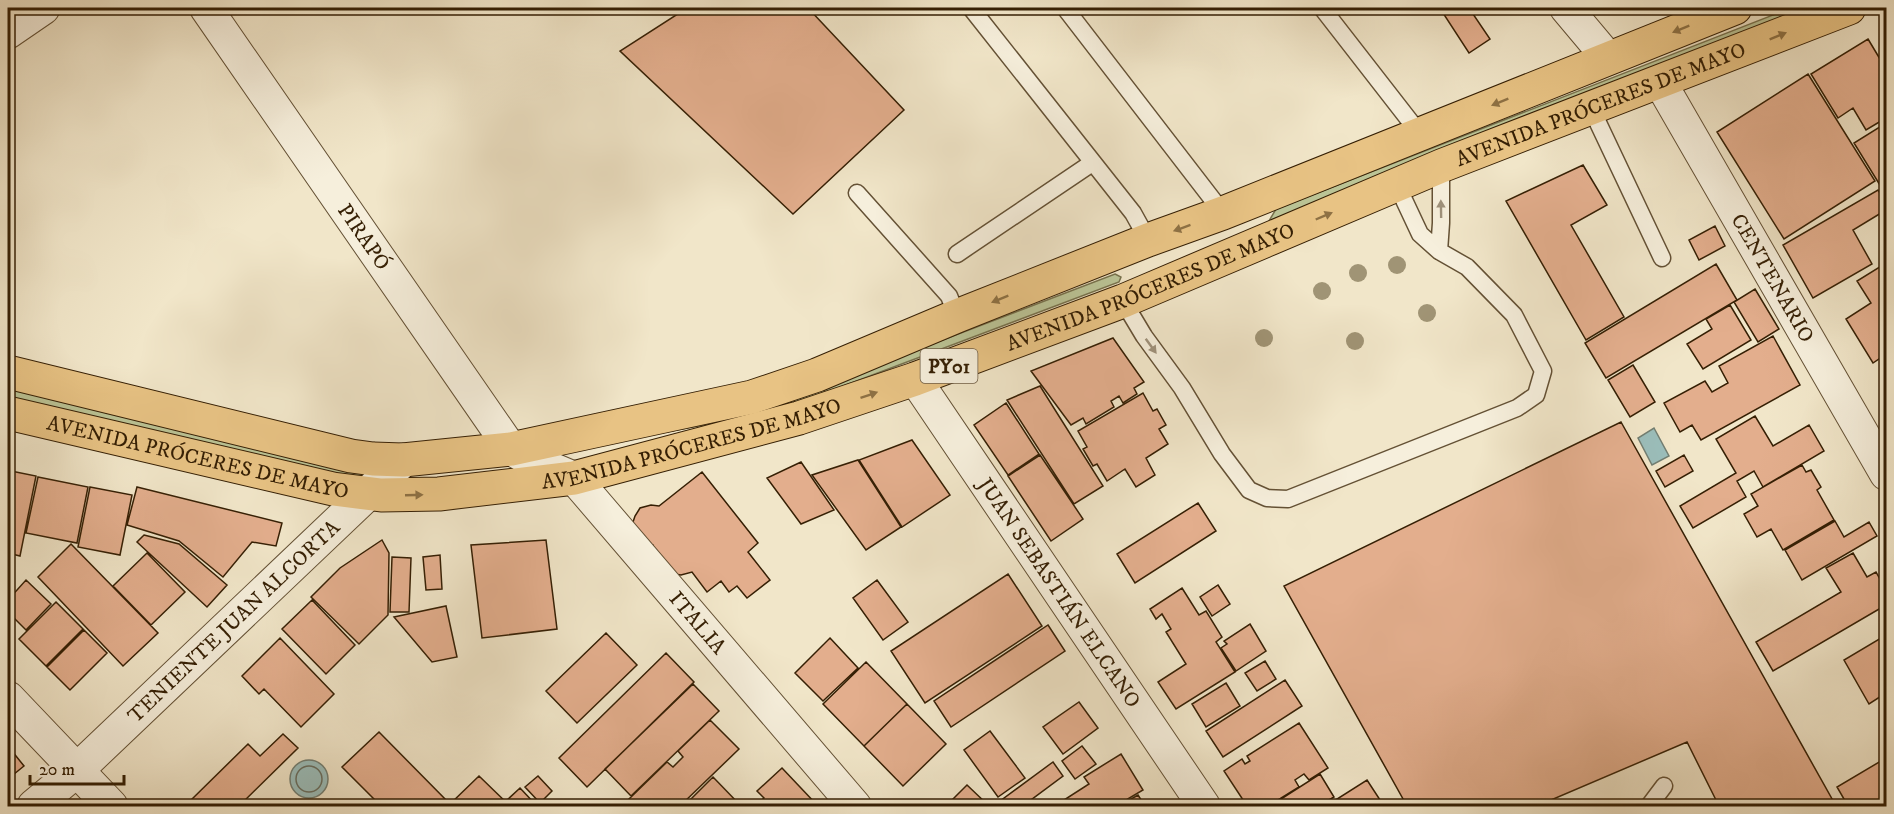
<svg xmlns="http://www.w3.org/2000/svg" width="1894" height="814" font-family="'IM FELL DW Pica',serif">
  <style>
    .green { fill: #bbc496; stroke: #78724d; stroke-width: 1.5 }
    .water { fill: #9bbebb; stroke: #727e72; stroke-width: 1.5 }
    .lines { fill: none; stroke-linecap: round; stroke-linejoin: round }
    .shore { stroke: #686e60; stroke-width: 1.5 }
    .building { fill: #e3ae8d; stroke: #351f04; stroke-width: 1.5 }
    .service-casing { stroke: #645135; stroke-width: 19 }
    .minor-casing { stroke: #645135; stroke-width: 34 }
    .tertiary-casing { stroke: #645135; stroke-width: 35 }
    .trunk-casing { stroke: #351f04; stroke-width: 35 }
    .service { stroke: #f6efdc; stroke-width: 16 }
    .minor { stroke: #f6efdc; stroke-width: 32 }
    .tertiary { stroke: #f6efdc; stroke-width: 33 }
    .trunk { stroke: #e8c384; stroke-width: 33 }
    .tree { fill: #a09475 }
    .oneway { fill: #8e7144 }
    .oneway2 { fill: #9f917b }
    .labels { text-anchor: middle; stroke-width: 4.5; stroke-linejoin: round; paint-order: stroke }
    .shield { fill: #f6efdc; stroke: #6f5d45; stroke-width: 1.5 }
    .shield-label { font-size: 20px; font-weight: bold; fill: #351f04 }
    .street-label { font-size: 21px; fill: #351f04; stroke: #f6efdc }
  </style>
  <rect width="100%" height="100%" fill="#f1e6c9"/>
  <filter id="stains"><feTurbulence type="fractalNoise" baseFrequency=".00333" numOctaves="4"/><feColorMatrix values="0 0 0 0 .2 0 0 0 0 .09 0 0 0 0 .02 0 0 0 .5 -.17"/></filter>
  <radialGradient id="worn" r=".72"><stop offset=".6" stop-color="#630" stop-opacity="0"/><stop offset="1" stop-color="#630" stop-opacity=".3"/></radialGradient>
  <path class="green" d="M1791 8H1813L1269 221 1276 209Z
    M1115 274 1121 277 1119 282 785 408 752 416 543 455 783 401Z
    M8 386 372 470V479L333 473 8 397Z"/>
  <path class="water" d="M1654 428 1669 456 1652 465 1638 438Z
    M290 779a19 19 0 1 1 38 0a19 19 0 1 1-38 0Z"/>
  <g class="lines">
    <path class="shore" d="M296 779a13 13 0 1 1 26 0a13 13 0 1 1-26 0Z"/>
  </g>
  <path class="building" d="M687 8H808L904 110 793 214 620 51Z
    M1451 8H1469L1490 39 1469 53 1443 13Z
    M1868 39 1886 69V99L1883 101 1886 106V118L1866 130 1853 108 1838 118 1811 74Z
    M1808 74 1875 181 1784 239 1717 132Z
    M1886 123V187L1883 190 1854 143Z
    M1583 165 1607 205 1571 225 1624 317 1586 340 1506 201Z
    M1878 190 1886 204V210L1853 230 1872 264 1813 298 1783 245Z
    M1715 226 1725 246 1699 260 1689 240Z
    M1886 263V354L1873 363 1846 319 1871 303 1857 281Z
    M1716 264 1737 300 1606 378 1585 343Z
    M1755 289 1779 329 1758 342 1734 302Z
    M1730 305 1751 340 1703 369 1687 344 1712 329 1706 319Z
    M1773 336 1800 385 1701 440 1692 425 1680 432 1664 403 1705 381 1712 392 1728 383 1719 366Z
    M1113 338 1144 382 1134 388 1137 394 1123 403 1119 396 1111 401 1114 407 1086 424 1083 418 1071 425 1031 371Z
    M1633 365 1655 402 1630 417 1608 380Z
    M1040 386 1103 486 1074 504 1007 400Z
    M1143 393 1153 411 1157 409 1166 425 1159 429 1168 444 1146 458 1155 475 1136 487 1125 469 1107 481 1097 464 1093 466 1083 449 1087 447 1078 431Z
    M1006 403 1039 454 1008 475 974 425Z
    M1755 416 1773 446 1809 425 1824 451 1763 487 1754 471 1737 481 1746 497 1693 528 1680 506 1736 473 1716 439Z
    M1621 422 1836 806H1719L1687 742 1537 806H1407L1284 586Z
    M912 440 950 495 902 527 859 460Z
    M1040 455 1083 519 1051 541 1008 476Z
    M1684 455 1693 471 1665 487 1656 471Z
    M858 460 901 527 866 550 812 475Z
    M801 462 834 510 801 524 767 478Z
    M1802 465 1806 472 1811 470 1821 487 1817 490 1834 520 1783 550 1771 529 1757 537 1744 514 1758 506 1751 494Z
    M11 471 36 476 20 556 8 553V489Z
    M702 472 758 543 748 552 770 580 747 598 737 586 729 592 721 581 707 592 692 572 681 575 674 574 655 552 653 545 644 542 632 525 635 516 640 508 651 505 659 506Z
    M38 477 88 487 77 543 26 533Z
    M90 487 132 495 120 555 78 547Z
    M137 487 282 523 276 546 252 542 223 577 179 541 127 525Z
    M1198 503 1216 531 1135 583 1117 554Z
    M1835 521 1844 537 1869 522 1877 536 1802 580 1785 550Z
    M144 535 179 544 227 585 207 607 137 542Z
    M382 540 389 553 388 615 359 644 311 597 340 568Z
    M546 540 557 629 482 638 471 545Z
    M71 544 158 633 123 666 38 577Z
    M147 553 185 592 151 625 113 586Z
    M1853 553 1867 577 1876 572 1886 590V605L1773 671 1756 642 1841 592 1826 568Z
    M440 555 442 589 426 590 423 557Z
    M392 557 411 558 409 612H390Z
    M1008 574 1042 626 925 703 891 651Z
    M26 580 51 604 26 630 8 612V600Z
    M877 580 908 622 883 640 853 598Z
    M1218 585 1230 604 1212 616 1200 597Z
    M1182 588 1199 615 1206 611 1222 637 1216 642 1235 672 1176 709 1158 682 1186 664 1166 632 1171 629 1162 614 1156 619 1150 609Z
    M312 600 355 645 326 674 282 629Z
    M56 602 83 629 46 666 19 639Z
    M446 606 457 657 432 662 394 617Z
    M1250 624 1266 651 1236 671 1221 648 1227 644 1224 641Z
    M1048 625 1065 651 951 727 934 701Z
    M84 630 107 653 70 690 47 667Z
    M606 633 637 665 577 723 546 691Z
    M1886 635V693L1869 704 1844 660Z
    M280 638 334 694 301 727 264 689 259 694 242 676Z
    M830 638 858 668 823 701 795 673Z
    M666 653 694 682 587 787 559 758Z
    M1265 661 1276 679 1257 691 1245 673Z
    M866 662 907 704 864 746 823 704Z
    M1285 680 1302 706 1223 757 1206 731Z
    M1226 683 1240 706 1206 727 1192 704Z
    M693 684 719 711 631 796 605 769Z
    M1079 702 1098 728 1063 754 1043 727Z
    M907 704 946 744 903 786 864 746Z
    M710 720 739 749 680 806H636L629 799 667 762 673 767 683 757 678 751Z
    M1299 723 1328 768 1309 780 1304 774 1295 780 1299 787 1268 806H1247L1224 771 1242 759 1245 764 1250 761 1247 756Z
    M990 731 1025 778 998 797 964 750Z
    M379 732 450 804 448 806H381L342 767Z
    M283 734 298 748 239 806H193L189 802 248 744 260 756Z
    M8 746 24 766 8 779Z
    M1082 746 1096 764 1075 779 1062 761Z
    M1121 754 1143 790 1116 806H1068L1064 800 1089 784 1084 777Z
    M1886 758V795L1867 806H1848L1837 787Z
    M1053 762 1063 776 1031 800 1036 806H1005L1000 801Z
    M782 768 817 805 816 806H755L764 798 757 791Z
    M1320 774 1334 797 1319 806H1270Z
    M479 776 510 806H448Z
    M538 776 552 791 540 803 525 787Z
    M713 777 741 806H684Z
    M1367 780 1384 806H1326Z
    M967 785 989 806H946Z
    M520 788 537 806H511L506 801Z
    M1138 795 1145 806H1119Z"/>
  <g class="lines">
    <defs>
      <path id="service" d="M971 8 1133 213 1148 240
        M1065 8 1223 213
        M1322 8 1420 134
        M1591 108 1662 258
        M857 193 949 296 957 316
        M1439 251 1441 223V166
        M957 254 1092 163
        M1123 301 1144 336 1182 388 1222 454 1249 490 1267 498 1288 499 1517 408 1536 395 1543 371 1514 315 1467 267 1439 251 1420 234 1397 185
        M1649 806 1664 786"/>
      <g id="minor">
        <path id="s1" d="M206 8 511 449 527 458 574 478 855 806"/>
        <path d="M1566 8 1608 58"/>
        <path id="s2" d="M1660 82 1886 474"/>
        <path id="s3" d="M915 379 1204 806"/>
      </g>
      <g id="tertiary">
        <path d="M8 32 43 8"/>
        <path d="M8 698 111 806"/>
        <path id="s4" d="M34 806 76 771 403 460"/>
      </g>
      <g id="trunk">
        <path d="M8 372 351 456 373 459 403 460 511 449 752 397 817 375 957 316 1148 240 1223 213 1735 8"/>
        <path id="s5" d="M8 413 333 489 381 495 439 494 574 478 799 418 915 379 1123 301 1441 166 1849 8"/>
      </g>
    </defs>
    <use href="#service" class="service-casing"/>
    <use href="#minor" class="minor-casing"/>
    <use href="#tertiary" class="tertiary-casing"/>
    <use href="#trunk" class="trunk-casing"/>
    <use href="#service" class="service"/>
    <use href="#minor" class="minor"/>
    <use href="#tertiary" class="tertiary"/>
    <use href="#trunk" class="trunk"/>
  </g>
  <g class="tree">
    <circle cx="1397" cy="265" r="9"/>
    <circle cx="1358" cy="273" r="9"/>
    <circle cx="1322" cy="291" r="9"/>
    <circle cx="1427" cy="313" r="9"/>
    <circle cx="1264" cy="338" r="9"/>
    <circle cx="1355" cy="341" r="9"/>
  </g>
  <defs><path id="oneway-solid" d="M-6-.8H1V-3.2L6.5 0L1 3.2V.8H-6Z" transform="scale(1.5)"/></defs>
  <g class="oneway">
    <use href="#oneway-solid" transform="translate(1681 29) rotate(158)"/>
    <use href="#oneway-solid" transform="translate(1778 36) rotate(-22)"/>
    <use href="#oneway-solid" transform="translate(1500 102) rotate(158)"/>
    <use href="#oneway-solid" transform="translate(1324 216) rotate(-23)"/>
    <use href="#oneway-solid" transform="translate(1182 228) rotate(160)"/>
    <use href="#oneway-solid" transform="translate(1000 299) rotate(158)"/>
    <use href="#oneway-solid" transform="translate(869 395) rotate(-19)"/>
    <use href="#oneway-solid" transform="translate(414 495) rotate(-2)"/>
  </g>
  <g class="oneway2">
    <use href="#oneway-solid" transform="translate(1441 209) rotate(-91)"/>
    <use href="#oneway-solid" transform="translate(1151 346) rotate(54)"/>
  </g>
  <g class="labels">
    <rect class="shield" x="920.5" y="349" width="57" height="34" rx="4.5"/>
    <g class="shield-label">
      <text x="949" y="373">PY01</text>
    </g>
    <g class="street-label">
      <text dy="7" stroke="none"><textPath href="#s5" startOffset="1670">AVENIDA PRÓCERES DE MAYO</textPath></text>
      <text dy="7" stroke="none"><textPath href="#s1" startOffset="278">PIRAPÓ</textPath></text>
      <text dy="7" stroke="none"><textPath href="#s2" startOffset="226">CENTENARIO</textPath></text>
      <text dy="7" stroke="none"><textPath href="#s5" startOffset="1184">AVENIDA PRÓCERES DE MAYO</textPath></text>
      <text dy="7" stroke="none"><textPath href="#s5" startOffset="698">AVENIDA PRÓCERES DE MAYO</textPath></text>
      <text dy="7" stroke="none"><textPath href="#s5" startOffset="195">AVENIDA PRÓCERES DE MAYO</textPath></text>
      <text dy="7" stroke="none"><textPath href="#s3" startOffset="258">JUAN SEBASTIÁN ELCANO</textPath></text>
      <text dy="7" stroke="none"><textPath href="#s4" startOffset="272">TENIENTE JUAN ALCORTA</textPath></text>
      <text dy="7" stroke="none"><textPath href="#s1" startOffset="796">ITALIA</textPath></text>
    </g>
  </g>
  <rect width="1894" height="814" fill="none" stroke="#f1e6c9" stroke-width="30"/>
  <rect x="9" y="9" width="1876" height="796" fill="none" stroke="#351f04" stroke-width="3"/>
  <rect x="15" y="15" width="1864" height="784" fill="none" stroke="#351f04" stroke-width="1.5"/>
  <path d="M30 775v9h94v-9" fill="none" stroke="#351f04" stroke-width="3"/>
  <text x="39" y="775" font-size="18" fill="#351f04" stroke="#f6efdc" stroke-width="4.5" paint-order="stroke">20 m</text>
  <rect width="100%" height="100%" filter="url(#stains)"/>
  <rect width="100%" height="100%" fill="url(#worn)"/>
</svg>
